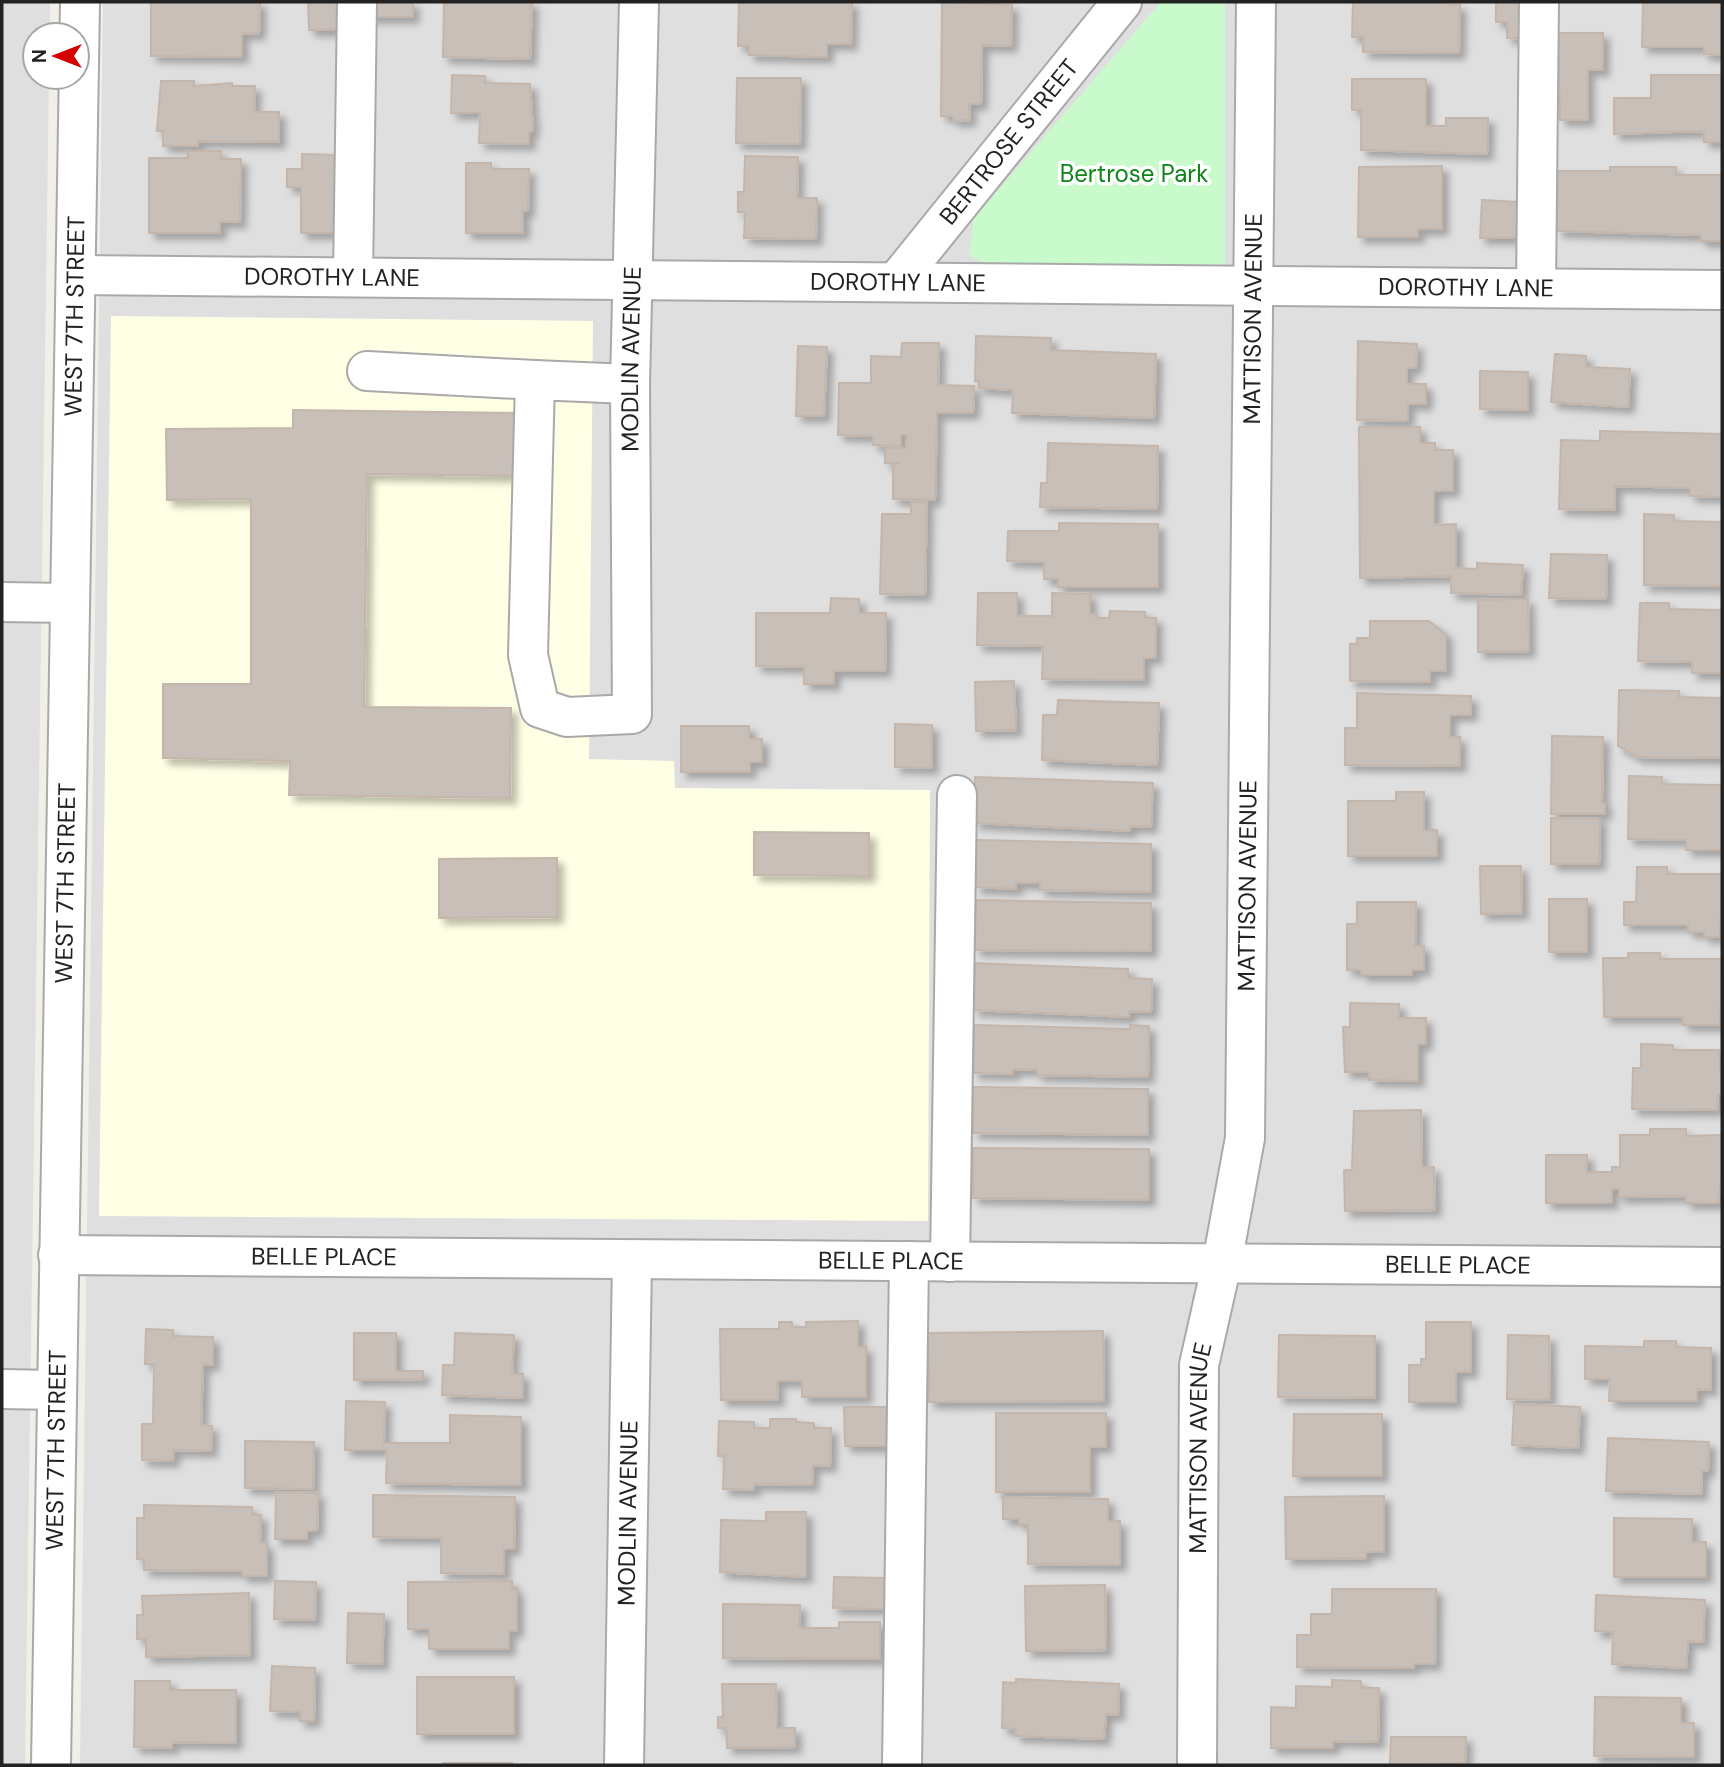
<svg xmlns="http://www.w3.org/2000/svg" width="1724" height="1767" font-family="'DM Sans',sans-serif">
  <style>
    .residential { fill: #e0dfdf }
    .education { fill: #ffffe5 }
    .park { fill: #c8facc }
    .building { fill: #c7bfb8; stroke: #c4b6ab; stroke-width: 2; filter: url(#shadow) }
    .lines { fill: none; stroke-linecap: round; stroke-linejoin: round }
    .minor-casing { stroke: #a9a9a9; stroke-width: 42 }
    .minor { stroke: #fff; stroke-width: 38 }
    .labels { text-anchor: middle; stroke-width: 7; stroke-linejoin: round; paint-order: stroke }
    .street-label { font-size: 24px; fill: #222; stroke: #fff }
    .park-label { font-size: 24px; fill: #0c8416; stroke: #fff }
  </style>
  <defs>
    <filter id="shadow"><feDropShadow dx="6" dy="6" stdDeviation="3.5" flood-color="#0004"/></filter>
  </defs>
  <rect width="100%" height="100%" fill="#f2efe9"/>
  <path class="residential" d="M2 2H50V35H35V77H49L25 1765H2Z
    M103 2H1722V1765H80Z"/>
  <path class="education" d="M111 316 593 321 589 759 674 761 675 788 930 790 928 1221 99 1216Z"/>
  <path class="park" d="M1161 2H1225V266L987 265 969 255 974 218Z"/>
  <path class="building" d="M151 2H260L259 34 242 33V57L151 56Z
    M308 2H345V7H338V30H309Z
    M367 2H413V17H367Z
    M444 2H532L530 59 443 57Z
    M739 2H852L851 44H827V57L749 55V46H738Z
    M942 2 1012 5 1011 46 982 45 981 104H969L970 120 953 121V116H941Z
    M1353 2H1450V5H1460L1459 53 1363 52V37H1352Z
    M1496 2H1531V39L1507 38V22H1496Z
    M1643 2H1722V55L1704 54V47H1642Z
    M1558 33H1603V70H1588V120H1560Z
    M452 75 485 76V83L530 84 533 130 529 133V144L479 143 480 113H451Z
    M1651 75H1722V142H1704V131L1614 134V98H1651Z
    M737 78H801L800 144 736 143Z
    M1352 79H1426V126H1446V118H1488L1487 154 1361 150V110H1352Z
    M161 81H194V86L232 83V86H255L254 112H279V142L198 141V146H163V131H157Z
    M188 151H221V159H241L240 222H220V233H149V158H188Z
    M302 154 338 155 347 233H301V187H287V169H302Z
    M745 156 798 157 797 198H817L816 239 744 238 745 212H738V192H744Z
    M466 163H491V169H529L528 211H523V233H466Z
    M1442 166V229H1418V237H1358L1359 167Z
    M1610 167H1676V175H1722V241H1701V235L1557 231V171H1610Z
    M1482 200 1518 202 1524 238H1480Z
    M976 336 1051 338 1050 350 1156 354 1154 418 1012 413 1013 390 979 388V381H975Z
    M1358 341 1417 344 1416 368H1407V384H1426V404H1408V421L1357 420Z
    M902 343H939L938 385 974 386 973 413H937L935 500 893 499V466L898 463H885V448H906L907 435H901V446L873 445V436L838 435 839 383H871V356L901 357Z
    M798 346 827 347 824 416H796Z
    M1555 354 1586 356V367L1630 369 1628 407 1551 402Z
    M1480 371 1528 372V410L1480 409Z
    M293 410 523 413 522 476 367 474 364 707 511 708 510 798 289 795 290 761 163 758V684H251V499L167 500 166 429 293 428Z
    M1359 427H1420V443H1435V450H1453V491H1434V525L1456 524V568L1477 569V563L1523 565 1521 595 1451 593V576L1360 578Z
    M1600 431 1722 434V497L1690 496V488L1615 486V510L1559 509 1561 440 1600 441Z
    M1048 443 1158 446 1157 509 1040 507 1041 483H1047Z
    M911 502H927L925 595 880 594 882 514H911Z
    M1644 514 1674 515V521L1722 522V586L1644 585Z
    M1059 523 1158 524V587H1058V579H1044V562L1007 561 1008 531H1059Z
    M1551 554 1607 555 1606 599 1549 598Z
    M978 593H1017V616H1052V593L1090 594V614H1096V618H1109L1110 611 1145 612V618H1156V658H1144V680L1042 679 1043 646 977 645Z
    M831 598 859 599V613H886L885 671H834V684H804V667L756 666V613H830Z
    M1528 599 1529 651 1478 652V600Z
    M1640 603H1669V609L1722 610V673H1692V662L1638 661Z
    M1370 621H1429L1446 634V671H1430V682L1350 681V644H1357V638H1370Z
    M1014 681 1016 730 976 731 975 682Z
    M1619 690 1679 691V697L1722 698V758L1638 757 1618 746Z
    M1357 693 1471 696V715H1450V737H1460V766L1345 765V728H1357Z
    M1058 700 1159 703 1157 765 1042 760 1043 715H1057Z
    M895 724 932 725V768L895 767Z
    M681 726H749V739H762V762H750V772H681Z
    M1552 736 1603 737 1602 803H1605V814H1551Z
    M1629 776 1662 777V784L1722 785V850H1686V840L1628 839Z
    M975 777 1153 783 1151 827 1130 826V831L974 823Z
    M1396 792H1424V830H1437V856H1348V801H1396Z
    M1551 818 1600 819 1599 864H1551Z
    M754 832 869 833V876L754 875Z
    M976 840 1151 844V892L1040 890V883H1016V889L975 887Z
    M557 858V917L439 918V859Z
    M1480 866H1521L1522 913 1481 914Z
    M1637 867H1667V874H1722L1720 937H1704V932H1688V925H1624V902H1636Z
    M1549 899H1587V952H1549Z
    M976 900 1151 903V951L975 950Z
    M1357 902H1416L1415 946H1424V970H1412V975H1361V970H1347V924H1357Z
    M1628 953H1660V959H1722L1720 1025H1683V1017H1604L1603 958H1628Z
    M975 963 1128 969V978L1152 979 1151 1012 1129 1011V1017L973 1010Z
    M1350 1003 1399 1004V1018H1426V1044H1418V1081L1369 1080V1072H1345L1343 1027H1350Z
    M974 1025 1130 1029V1025L1149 1026 1148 1077 1037 1075V1070L1013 1069V1074L973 1073Z
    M1641 1044 1673 1045V1050H1719L1722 1094H1718L1717 1110 1632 1109 1633 1068H1641Z
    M973 1087 1148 1089V1135L973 1133Z
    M1421 1110 1422 1168 1434 1167 1435 1210 1345 1211 1344 1170H1352L1354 1111Z
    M1650 1129H1686V1136L1722 1135V1174L1718 1203H1686V1196L1619 1197V1189H1612V1203H1546V1155H1587V1172H1612V1167H1620V1135H1650Z
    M973 1148 1149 1149V1200L973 1198Z
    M858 1321V1347H866V1397H802V1381H777L778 1400H721L720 1329H779V1322H792V1327H806V1322Z
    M1426 1322H1471V1372H1456V1402H1409V1365H1421V1359H1426Z
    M146 1329 173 1330V1336L213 1337V1365L203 1364 201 1425 212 1426 211 1451 174 1450 173 1461 142 1460V1424H153L154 1364H145Z
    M1103 1331 1104 1401 929 1402 928 1333Z
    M354 1333H396V1371H423V1379L354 1380Z
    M455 1333 514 1335 512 1374H523V1398L442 1395 443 1365H454Z
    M1279 1335 1375 1336V1398L1278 1397Z
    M1508 1335 1549 1336 1550 1400 1507 1399Z
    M1644 1341H1676V1347L1711 1348V1390L1697 1389V1401H1609L1610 1379H1585V1346L1644 1347Z
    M346 1401 385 1402 384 1443H450V1415L521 1417V1485L386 1483 387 1450H345Z
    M1514 1404 1580 1407 1578 1448 1512 1445Z
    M844 1407H896V1446H845Z
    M996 1413H1106V1447H1090V1492H996Z
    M1294 1414H1382V1476H1293Z
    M770 1419H796V1422L814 1423V1428H831L830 1466 813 1465 812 1485 754 1484V1490L723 1489 724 1456H718L719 1421 754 1422V1428H770Z
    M1608 1438 1709 1442 1708 1471H1702L1701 1494 1606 1491Z
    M245 1441 314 1442 313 1489 245 1488Z
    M276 1492 318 1493 317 1531H307V1539H275Z
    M373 1495 515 1497 514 1549H504V1574L441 1573V1538L373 1537Z
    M1384 1496V1552H1366V1558L1286 1559 1285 1497Z
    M1003 1497 1108 1499V1521H1120V1565L1028 1564V1524H1019V1519H1003Z
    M144 1505 252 1507V1515H261L260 1543 267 1544V1576H242V1571L144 1570V1559H137V1518H144Z
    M766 1512H806V1577L720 1572 721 1520 766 1521Z
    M1614 1518 1692 1519V1542H1706V1577H1614Z
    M834 1577 884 1578V1609L833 1608Z
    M275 1581 316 1582 315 1620 274 1619Z
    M512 1581V1589H517V1631H509V1649H429V1629H408V1582Z
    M1105 1585 1106 1650 1026 1651 1025 1586Z
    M1332 1589H1436L1435 1664H1414V1668L1297 1667V1635H1311V1614H1332Z
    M249 1593 250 1655 146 1657V1639H137V1615H143L142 1596Z
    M1596 1595 1705 1600 1703 1642 1688 1641 1686 1668 1612 1664 1613 1632 1595 1631Z
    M723 1604 800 1605 799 1628H839V1622H880V1659L723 1658Z
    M348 1613 384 1614 382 1664 347 1663Z
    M272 1666 315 1668 314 1721H300V1712L270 1711Z
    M417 1677H514V1734H417Z
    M1016 1679 1119 1684 1118 1715 1106 1714 1104 1739 1015 1736 1016 1729 1002 1728 1003 1682 1016 1683Z
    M1332 1680 1361 1681V1688H1379L1378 1742 1333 1741V1748H1271V1707L1296 1708V1686L1332 1687Z
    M135 1681H170V1690H236V1743L172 1742V1748L134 1747Z
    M722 1684H776L777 1728H795V1747L727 1748 726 1728H718V1717H723Z
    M1595 1697 1681 1698V1723H1694V1757L1594 1756Z
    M1391 1737H1466L1465 1763 1390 1765Z
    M443 1763H512V1765H443Z"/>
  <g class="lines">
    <defs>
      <g id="minor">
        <path id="s1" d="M76 275 1722 290"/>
        <path d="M353 277 357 2"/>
        <path id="s2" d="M896 282 1122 2"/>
        <path d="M1536 288 1539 2"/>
        <path d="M367 371 535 380"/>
        <path id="s3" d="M630 384 535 380 528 655 540 708 567 717 632 714 630 384 639 2"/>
        <path d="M2 602 70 603"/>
        <path id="s4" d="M58 1255 1722 1267"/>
        <path d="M950 1262 957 795"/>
        <path d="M2 1389 57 1390"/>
        <path id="s5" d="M51 1765 80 2"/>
        <path id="s6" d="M624 1765 632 1260"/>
        <path d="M902 1765 909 1261"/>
        <path id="s7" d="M1197 1765 1199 1365 1222 1263 1245 1138 1256 2"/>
      </g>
    </defs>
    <use href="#minor" class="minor-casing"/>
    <use href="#minor" class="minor"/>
  </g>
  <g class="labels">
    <g class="street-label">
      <text dy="8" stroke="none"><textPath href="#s2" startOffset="180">BERTROSE STREET</textPath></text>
      <text dy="8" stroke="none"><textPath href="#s1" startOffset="256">DOROTHY LANE</textPath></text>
      <text dy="8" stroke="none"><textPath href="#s1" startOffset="822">DOROTHY LANE</textPath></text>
      <text dy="8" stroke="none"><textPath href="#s1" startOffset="1390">DOROTHY LANE</textPath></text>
      <text dy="8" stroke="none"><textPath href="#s5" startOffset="1449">WEST 7TH STREET</textPath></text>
      <text dy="8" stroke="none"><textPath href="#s7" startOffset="1451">MATTISON AVENUE</textPath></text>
      <text dy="8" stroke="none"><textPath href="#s3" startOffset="873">MODLIN AVENUE</textPath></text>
      <text dy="8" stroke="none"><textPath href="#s5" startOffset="882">WEST 7TH STREET</textPath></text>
      <text dy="8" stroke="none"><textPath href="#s7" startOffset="884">MATTISON AVENUE</textPath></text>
      <text dy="8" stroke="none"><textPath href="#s4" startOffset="266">BELLE PLACE</textPath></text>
      <text dy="8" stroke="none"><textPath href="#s4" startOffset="833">BELLE PLACE</textPath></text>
      <text dy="8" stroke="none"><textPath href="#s4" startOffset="1400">BELLE PLACE</textPath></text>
      <text dy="8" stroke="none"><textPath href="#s7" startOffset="317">MATTISON AVENUE</textPath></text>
      <text dy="8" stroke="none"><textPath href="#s5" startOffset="315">WEST 7TH STREET</textPath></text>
      <text dy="8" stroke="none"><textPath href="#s6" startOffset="252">MODLIN AVENUE</textPath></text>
    </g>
    <g class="park-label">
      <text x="1134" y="182">Bertrose Park</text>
    </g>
  </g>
  <rect width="1724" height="1767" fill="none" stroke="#222222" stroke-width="7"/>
  <g transform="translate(56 56) rotate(270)"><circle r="33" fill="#ffffff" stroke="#a7a7a7" stroke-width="2"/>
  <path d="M0-5L12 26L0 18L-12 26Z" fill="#d40000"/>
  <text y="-10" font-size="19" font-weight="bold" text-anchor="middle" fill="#222222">N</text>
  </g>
</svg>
